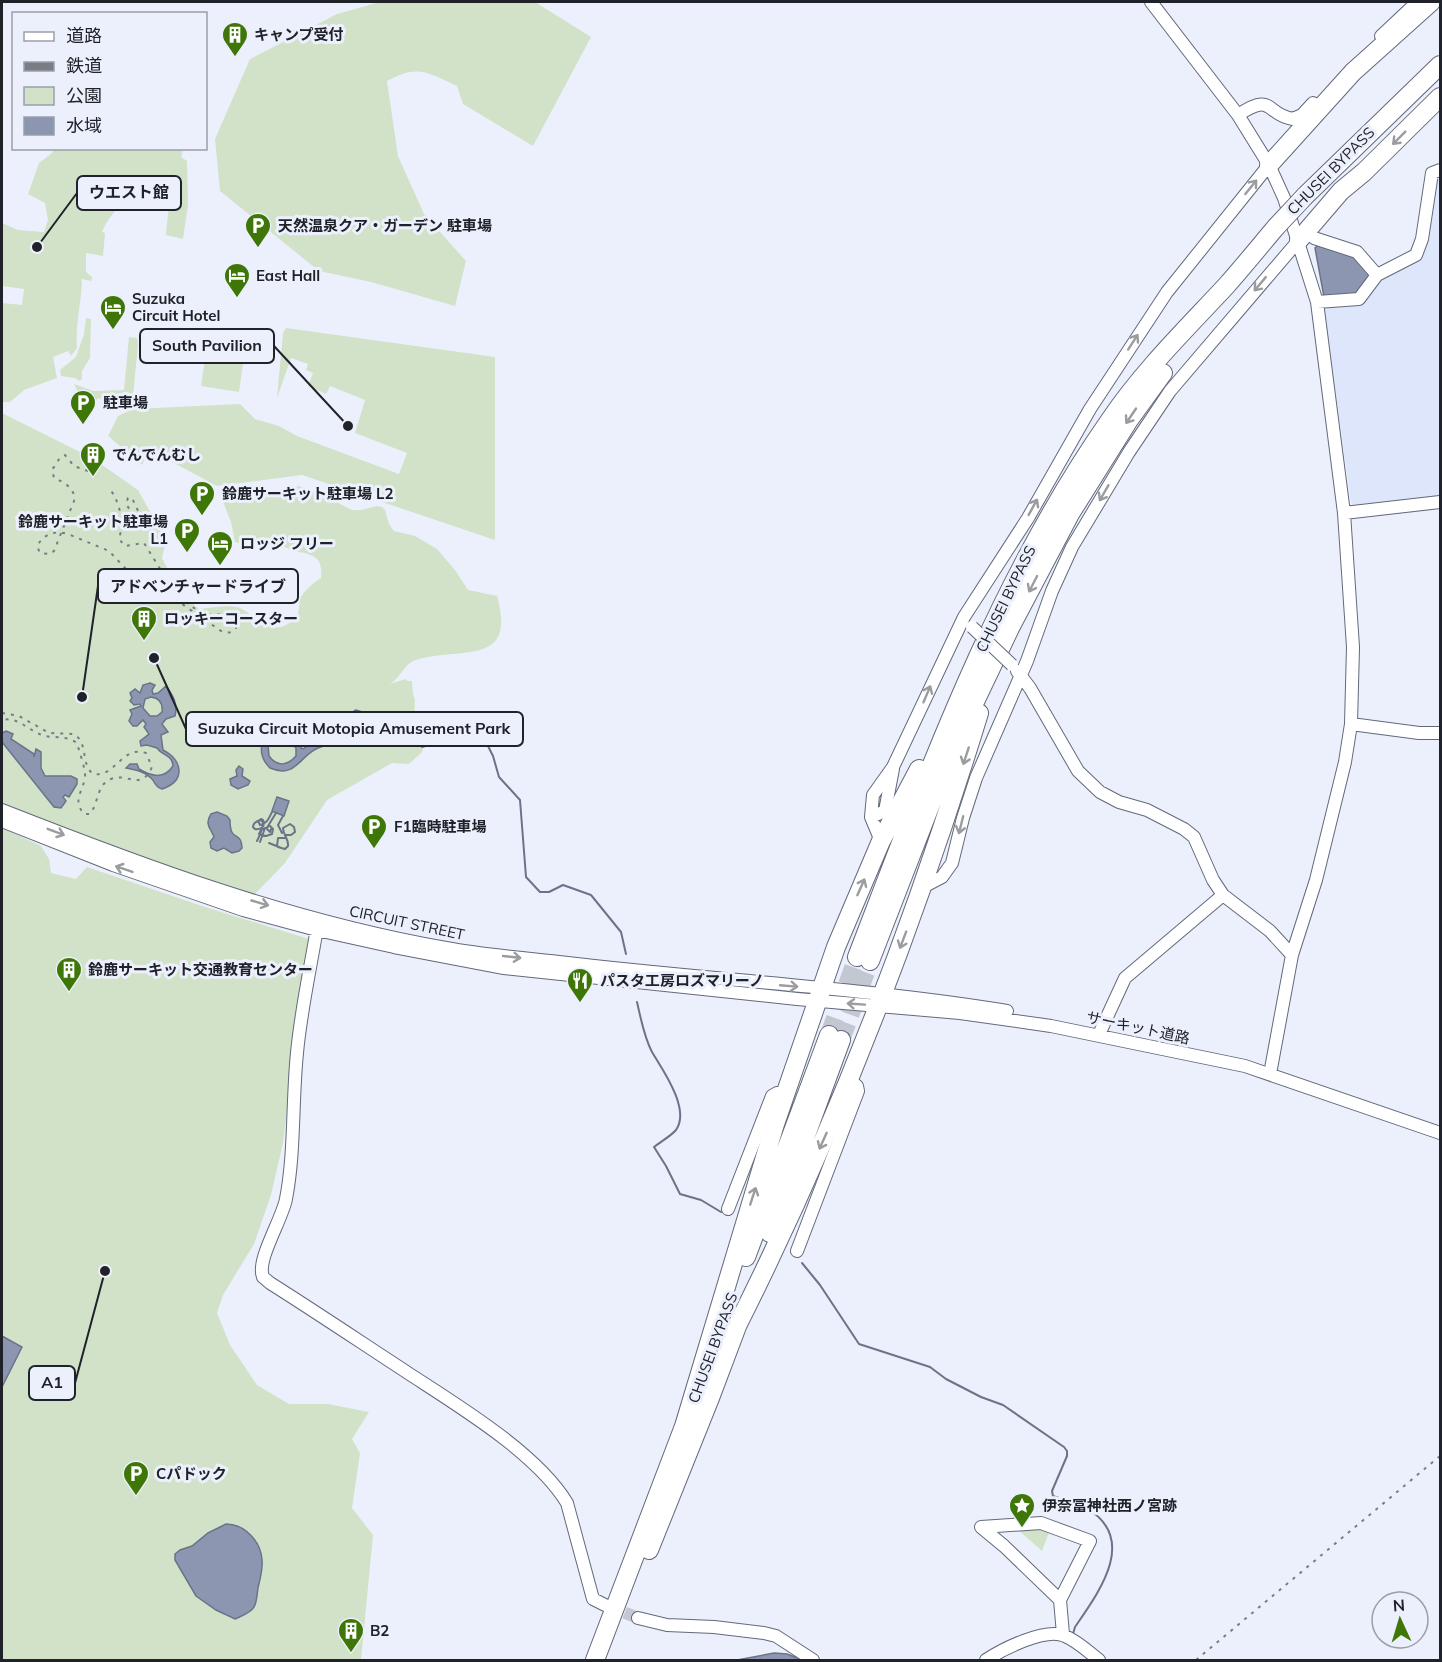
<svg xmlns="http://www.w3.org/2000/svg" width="1442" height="1662" font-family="Mulish,'Noto Sans JP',sans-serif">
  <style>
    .built { fill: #dee6fc }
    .green { fill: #d2e2c9 }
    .water { fill: #8d96b1; stroke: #6c7388; stroke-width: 1.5; fill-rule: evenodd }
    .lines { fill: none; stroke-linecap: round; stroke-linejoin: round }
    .stream { stroke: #6c7388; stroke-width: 2 }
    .minor-tunnel { stroke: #c3c7d2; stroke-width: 12; stroke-dasharray: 12 6; stroke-linecap: butt }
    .highway-tunnel { stroke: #c3c7d2; stroke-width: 18; stroke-dasharray: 18 9; stroke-linecap: butt }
    .minor-casing { stroke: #62697a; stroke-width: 14 }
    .highway-casing { stroke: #62697a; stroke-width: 20 }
    .minor { stroke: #fff; stroke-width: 12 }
    .highway { stroke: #fff; stroke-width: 18 }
    .rail { stroke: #797c85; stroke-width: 2; stroke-dasharray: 3 6; stroke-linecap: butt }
    .minor-bridge-casing { stroke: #62697a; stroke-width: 14; stroke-linecap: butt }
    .highway-bridge-casing { stroke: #62697a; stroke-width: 20; stroke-linecap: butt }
    .minor-bridge { stroke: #fff; stroke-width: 12 }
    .highway-bridge { stroke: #fff; stroke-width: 18 }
    .oneway { stroke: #9b9c9f }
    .labels { text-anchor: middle; stroke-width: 6; stroke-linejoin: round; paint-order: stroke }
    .poi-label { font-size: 15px; font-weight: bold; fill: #202229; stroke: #ecf0fc; text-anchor: start }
    .street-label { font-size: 15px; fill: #202229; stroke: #ecf0fc }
    .leader { fill: none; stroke: #202229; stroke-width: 2 }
    .callout-dot { fill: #202229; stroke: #ecf0fc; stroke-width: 2 }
    .callout { fill: #ecf0fc; stroke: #202229; stroke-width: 2 }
    .callout-label { font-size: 16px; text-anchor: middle; font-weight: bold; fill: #202229 }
  </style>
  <rect width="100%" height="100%" fill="#ecf0fc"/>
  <path class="built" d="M1440 175V496L1356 507 1351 502 1324 308 1327 306H1354L1362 302 1377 280 1419 258 1424 252 1426 244 1435 183Z"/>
  <path class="green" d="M380 2H535L591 37 533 146 463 104 457 86C427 72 418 64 387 81L398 156 424 214 466 261 455 306 371 282 319 271 220 191 215 139 250 59 337 14Z
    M54 149H183L181 157 187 161 188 205 183 239 166 235 169 203C160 202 148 198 140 199 121 200 109 216 102 232L105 233 103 256 86 253V272L92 277V281L81 279 82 282C81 304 75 327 77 348L71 356 68 351 53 357 57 378 24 390 10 402H2V303L22 305 24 289 2 286V223L18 230 44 232 48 220 45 203 28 194 39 163 52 153Z
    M86 318 91 319 90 358 82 371V379L79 381 75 378 61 376 60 370 76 357 84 334Z
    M286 328 495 357V540L302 475 217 486 172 462 157 461 148 453 142 465 108 436 118 416 133 409 240 404 255 419 279 426 297 436 399 474 407 453 355 433 365 400 330 386 326 394 308 386 313 373 306 370 308 364 291 358 277 398 283 333Z
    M129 337 137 338 138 344 133 396 122 400 115 406 98 398 93 406 74 397 77 390 74 384 93 391 124 390Z
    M207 344 245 349 239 392 201 386Z
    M2 413 92 458 138 490 166 540 162 558 180 593 199 609C210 608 226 605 237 607 255 612 267 639 291 622 302 615 297 607 301 597 305 590 314 582 321 578 324 550 305 556 287 548 279 545 273 542 264 541 254 540 245 546 235 542L231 522 222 499 223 495 252 490 282 489 299 486 321 494 352 510H361L377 506 382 507 385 510 389 524 394 531 415 536 437 549 455 570 468 590 497 596C517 668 461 646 416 660 403 664 401 679 389 684L406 679 407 681H412L413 694 415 700 414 724 413 728 419 726 425 730 422 736 424 742 422 752 409 764 392 763 327 800 285 863 255 894 124 852 2 805Z
    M2 828 41 846 49 859 51 873 76 879 87 867 202 906 309 939 283 1143 271 1195 254 1244 223 1295 217 1313 230 1345 257 1385 289 1404H328L369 1412 352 1439 360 1453 352 1508 373 1535 361 1660H2Z
    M1040 1526 1050 1530 1042 1551 1016 1528Z"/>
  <path class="water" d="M1318 245 1358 258 1371 274 1359 293 1324 297 1315 248Z
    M150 683 155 685 152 690 153 694 158 693 166 686C173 695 178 704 175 716L166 719 162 724 168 732 161 735 163 750C183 760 186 781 162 789 155 787 156 783 151 778 144 771 135 770 126 768L130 764H137L139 769C151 776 164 780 173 766 172 754 162 756 157 748L147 745 141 746 140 741 149 734 144 727 146 724 143 720 137 726H133L129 721 132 714 130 710 141 706 140 704 134 705 130 701 132 698 130 693 135 689 140 693 143 685ZM151 697C160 698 163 703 162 712L157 716H150L143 708 145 699Z
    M356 710 366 713 370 723C360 751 340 739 318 748 299 756 296 779 270 768 257 755 259 739 274 729L283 727 295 736 302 737 316 727C322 726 326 729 332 729 345 729 346 714 356 710ZM355 722H359L361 726 352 735C329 741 326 733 303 749L301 748 302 745 323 736 341 733ZM277 736 285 737 296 748V756C287 766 277 767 269 756L268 745Z
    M6 731 13 734 11 739 34 754V757L36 749 41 752V768L45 776H71L77 779V784L69 797 65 795 63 797 66 801 61 808 54 807 2 742V733Z
    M239 766 243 769 242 776 250 781 248 785 238 789 231 785 230 779 237 776 236 770Z
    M277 797 289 801 284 816 272 811Z
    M217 812 227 816 230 820C230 844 241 829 242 848L239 851 232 853 224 848 217 851 211 848 210 842 214 837C211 828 204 825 211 814Z
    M2 1336 22 1347 2 1387Z
    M226 1524C245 1524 261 1542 262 1560 263 1569 260 1579 258 1588 257 1594 257 1602 254 1607 251 1613 241 1616 235 1619L216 1610 196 1596 175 1560V1554L180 1550 192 1546 208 1533Z
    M774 1653 787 1654 803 1660H737Z"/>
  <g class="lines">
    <path class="stream" d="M422 747 439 742 457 740 461 737H479L485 740 493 756 499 777 520 800 526 877 540 892H549L563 885 591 895 621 932 626 954
      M268 826 276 813
      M268 827 261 830 259 834 266 836 272 834 273 829 270 826
      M267 829 270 832 271 829
      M282 833 278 825 283 816
      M257 841C260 835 263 829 263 822L260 820C257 821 253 823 253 827L255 829C261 830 266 826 263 820L261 819 258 821 260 825C267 824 269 818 272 812
      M260 842 265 828
      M269 843 279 847
      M277 846 278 838H285
      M278 847 285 849 288 846C289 839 283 835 283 828L290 824 294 827 295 832 291 835H286
      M637 1002C641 1019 644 1037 652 1052 662 1069 691 1109 676 1130 671 1136 660 1142 654 1147L666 1166 680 1194 701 1200 721 1212
      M802 1263 820 1285 859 1344 930 1367 946 1379 981 1397 1003 1405 1064 1447 1067 1451V1456L1052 1491 1053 1496C1064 1500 1078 1503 1088 1509 1138 1540 1099 1592 1075 1627L1073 1634"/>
    <path class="minor-tunnel" d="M608 1606 638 1618"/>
    <path class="highway-tunnel" d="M829 1035 857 957
      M841 1040 870 961"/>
    <defs>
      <path id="minor" d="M1151 2 1238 115 1269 165 1284 198 1317 302 1344 513 1353 647 1351 724 1345 762 1316 880 1292 955 1270 1074
        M1381 36 1414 5
        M1238 115C1274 91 1265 115 1293 119L1302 115 1313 103
        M1314 238 1357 252 1377 275
        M1317 302 1359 299 1377 275 1416 255 1422 239 1432 173 1440 170
        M1344 513 1440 502
        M1017 671 1030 688 1078 771 1100 792 1119 802 1147 810 1184 829 1194 837 1213 880 1223 895 1270 931 1292 955
        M1351 724 1419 733H1440
        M2 810C147 867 292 921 446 948 484 955 521 958 559 962 708 980 859 987 1007 1011
        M871 817 885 811 893 769
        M2 821 113 865 243 910 317 930 394 947 504 968 797 999 960 1013 1051 1026 1245 1066 1440 1133
        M881 841 871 817 873 795 893 767 964 617 1028 518 1090 409 1167 292 1269 165
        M923 887 942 877 952 863 963 818 976 778 1027 661 1052 591 1072 547 1129 452 1170 391 1299 240
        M318 922C311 966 301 1009 297 1053 292 1102 295 1152 286 1199 282 1220 256 1260 263 1277L270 1283C316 1312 362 1343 408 1373 457 1405 537 1453 567 1503L593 1599 605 1605
        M1101 1030 1125 978 1223 895
        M728 1209 772 1096 777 1093 785 1094
        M797 1251 858 1091 857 1086 850 1080
        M1060 1600 1090 1541 1041 1523 981 1527 1004 1546 1060 1600 1063 1634
        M638 1618 667 1625 714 1627 764 1633 776 1636 813 1660
        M986 1660C1003 1649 1046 1627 1065 1636 1077 1641 1089 1652 1099 1660"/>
      <path id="highway" d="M1269 165 1353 72 1431 2
        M1305 196 1440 65
        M1299 240 1341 191 1364 172 1440 97
        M857 957C928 773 996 583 1110 420 1143 371 1186 329 1226 286 1243 267 1259 247 1276 227
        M870 961 951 752 1011 626 1070 514 1129 420 1163 373
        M770 1233 841 1040
        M746 1257 829 1035
        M735 1330C835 1132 914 925 979 713
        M682 1433 775 1124 836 947 881 841 919 769
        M649 1550 710 1398 739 1321
        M595 1660 686 1421"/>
    </defs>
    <use href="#minor" class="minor-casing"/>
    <use href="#highway" class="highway-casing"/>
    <use href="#minor" class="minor"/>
    <use href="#highway" class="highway"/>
    <path class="rail" d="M88 471 74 466 65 455C57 457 58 465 52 469L54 478C64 482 71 486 75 497L74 501 54 551 50 554 40 553 37 546C44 534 55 530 68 534L109 551 142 586 159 588 221 631C227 633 231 634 236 628V620L230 614 204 615 177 596 144 543 125 546 119 539 121 531 136 525 140 515 132 498H128L126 504 132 513 133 520 130 522 123 520 115 496 111 491
      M2 713 19 716 49 733 74 734C89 744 80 763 93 774 116 778 121 745 146 753L152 767C141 792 127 772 111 779 96 785 99 803 90 814H84C72 800 83 792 85 777 86 770 79 751 77 743 68 736 56 738 45 736 29 732 19 716 2 720
      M1196 1660 1440 1456"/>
    <defs>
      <path id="minor-bridge" d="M972 627 1012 665"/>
      <path id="highway-bridge" d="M1276 227 1305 196"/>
    </defs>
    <use href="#minor-bridge" class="minor-bridge-casing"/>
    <use href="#highway-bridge" class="highway-bridge-casing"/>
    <use href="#minor-bridge" class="minor-bridge"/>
    <use href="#highway-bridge" class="highway-bridge"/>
  </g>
  <defs><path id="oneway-shaft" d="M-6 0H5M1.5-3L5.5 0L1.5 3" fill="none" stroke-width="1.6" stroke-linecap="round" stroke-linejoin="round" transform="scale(1.5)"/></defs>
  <g class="oneway">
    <use href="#oneway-shaft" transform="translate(1399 138) rotate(135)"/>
    <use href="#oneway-shaft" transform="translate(1251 187) rotate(-51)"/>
    <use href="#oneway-shaft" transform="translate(1260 284) rotate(130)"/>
    <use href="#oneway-shaft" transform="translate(1133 342) rotate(-57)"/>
    <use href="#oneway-shaft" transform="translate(1131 416) rotate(124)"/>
    <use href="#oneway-shaft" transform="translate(1104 493) rotate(120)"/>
    <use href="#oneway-shaft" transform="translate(1033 507) rotate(-61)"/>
    <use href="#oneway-shaft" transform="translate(1033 584) rotate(117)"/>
    <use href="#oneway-shaft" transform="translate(927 694) rotate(-67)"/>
    <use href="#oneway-shaft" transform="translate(966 756) rotate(108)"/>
    <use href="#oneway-shaft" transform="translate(961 825) rotate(104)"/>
    <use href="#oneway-shaft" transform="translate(56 832) rotate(21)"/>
    <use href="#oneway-shaft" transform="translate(124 869) rotate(-161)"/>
    <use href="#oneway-shaft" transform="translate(861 887) rotate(-66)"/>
    <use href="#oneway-shaft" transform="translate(260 903) rotate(16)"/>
    <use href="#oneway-shaft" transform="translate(903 940) rotate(111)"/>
    <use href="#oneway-shaft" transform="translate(512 957) rotate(6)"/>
    <use href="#oneway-shaft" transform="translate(789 986) rotate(5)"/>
    <use href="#oneway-shaft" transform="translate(856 1004) rotate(-176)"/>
    <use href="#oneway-shaft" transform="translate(823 1141) rotate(114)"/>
    <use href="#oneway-shaft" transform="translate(753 1196) rotate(-72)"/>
  </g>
  <defs>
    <symbol id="building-pin" viewBox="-11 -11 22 30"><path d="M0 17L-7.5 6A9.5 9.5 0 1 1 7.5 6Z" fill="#3e7607" stroke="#ecf0fc"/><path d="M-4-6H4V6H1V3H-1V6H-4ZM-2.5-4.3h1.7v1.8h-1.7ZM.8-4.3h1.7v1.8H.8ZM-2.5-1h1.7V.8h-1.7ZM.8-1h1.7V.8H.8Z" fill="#fff"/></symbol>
    <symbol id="parking-pin" viewBox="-11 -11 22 30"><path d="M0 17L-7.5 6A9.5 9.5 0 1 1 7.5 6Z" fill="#3e7607" stroke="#ecf0fc"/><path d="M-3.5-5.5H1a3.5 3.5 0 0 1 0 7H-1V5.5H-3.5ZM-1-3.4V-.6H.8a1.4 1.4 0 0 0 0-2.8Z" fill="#fff"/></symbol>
    <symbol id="hotel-pin" viewBox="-11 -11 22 30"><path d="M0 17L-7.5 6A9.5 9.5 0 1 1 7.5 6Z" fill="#3e7607" stroke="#ecf0fc"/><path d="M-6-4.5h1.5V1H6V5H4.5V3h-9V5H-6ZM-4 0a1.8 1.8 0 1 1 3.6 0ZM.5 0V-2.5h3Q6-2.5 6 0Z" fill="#fff"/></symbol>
    <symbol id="restaurant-pin" viewBox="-11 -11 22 30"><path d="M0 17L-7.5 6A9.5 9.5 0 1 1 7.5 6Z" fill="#3e7607" stroke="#ecf0fc"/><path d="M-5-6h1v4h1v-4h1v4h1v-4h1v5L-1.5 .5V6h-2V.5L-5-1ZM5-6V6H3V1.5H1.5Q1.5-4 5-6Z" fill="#fff"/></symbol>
    <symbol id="sight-pin" viewBox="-11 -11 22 30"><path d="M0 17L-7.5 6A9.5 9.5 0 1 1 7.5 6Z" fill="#3e7607" stroke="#ecf0fc"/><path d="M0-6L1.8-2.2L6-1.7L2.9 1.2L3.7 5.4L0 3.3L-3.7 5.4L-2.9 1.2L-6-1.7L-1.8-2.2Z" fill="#fff"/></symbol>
  </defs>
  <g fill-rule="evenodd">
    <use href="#building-pin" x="220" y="20" width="30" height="40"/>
    <use href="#parking-pin" x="243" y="211" width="30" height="40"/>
    <use href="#hotel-pin" x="222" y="261" width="30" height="40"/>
    <use href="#hotel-pin" x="98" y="293" width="30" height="40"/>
    <use href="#parking-pin" x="68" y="388" width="30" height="40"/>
    <use href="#building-pin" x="78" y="440" width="30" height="40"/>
    <use href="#parking-pin" x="187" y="479" width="30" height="40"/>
    <use href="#parking-pin" x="172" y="516" width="30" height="40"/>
    <use href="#hotel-pin" x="205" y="529" width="30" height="40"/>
    <use href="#building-pin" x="129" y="604" width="30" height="40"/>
    <use href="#parking-pin" x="359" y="812" width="30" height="40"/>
    <use href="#building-pin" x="54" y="955" width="30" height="40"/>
    <use href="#restaurant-pin" x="565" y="966" width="30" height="40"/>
    <use href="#parking-pin" x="121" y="1459" width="30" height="40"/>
    <use href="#sight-pin" x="1007" y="1491" width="30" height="40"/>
    <use href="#building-pin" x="336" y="1616" width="30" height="40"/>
  </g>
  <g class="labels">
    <g class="poi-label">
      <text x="254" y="40">キャンプ受付</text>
      <text x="278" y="231">天然温泉クア・ガーデン 駐車場</text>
      <text x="256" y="281">East Hall</text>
      <text x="132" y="304">Suzuka<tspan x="132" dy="17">Circuit Hotel</tspan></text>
      <text x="103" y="408">駐車場</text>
      <text x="112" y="460">でんでんむし</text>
      <text x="222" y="499">鈴鹿サーキット駐車場 L2</text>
      <text x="168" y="527" text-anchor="end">鈴鹿サーキット駐車場<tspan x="168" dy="17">L1</tspan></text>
      <text x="240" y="549">ロッジ フリー</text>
      <text x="164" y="624">ロッキーコースター</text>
      <text x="394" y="832">F1臨時駐車場</text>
      <text x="88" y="975">鈴鹿サーキット交通教育センター</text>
      <text x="600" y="986">パスタ工房ロズマリーノ</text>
      <text x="156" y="1479">Cパドック</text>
      <text x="1042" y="1511">伊奈冨神社西ノ宮跡</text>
      <text x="370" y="1636">B2</text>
    </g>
    <g class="street-label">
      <text transform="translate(1331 171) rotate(-45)" y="5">CHUSEI BYPASS</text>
      <text transform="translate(1006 599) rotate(-64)" y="5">CHUSEI BYPASS</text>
      <text transform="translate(407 923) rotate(12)" y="5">CIRCUIT STREET</text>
      <text transform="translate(1138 1028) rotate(12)" y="5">サーキット道路</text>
      <text transform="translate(713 1348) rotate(-70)" y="5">CHUSEI BYPASS</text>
    </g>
  </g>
  <path class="leader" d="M37 247L77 193M348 426L274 346M82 697L98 586M154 658L186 729M105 1271L75 1383"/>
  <g class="callout-dot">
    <circle cx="37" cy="247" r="6"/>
    <circle cx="348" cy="426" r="6"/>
    <circle cx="82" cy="697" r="6"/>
    <circle cx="154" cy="658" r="6"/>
    <circle cx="105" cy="1271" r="6"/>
  </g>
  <g class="callout">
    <rect x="77" y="176" width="104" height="34" rx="6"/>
    <rect x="140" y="329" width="134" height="34" rx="6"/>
    <rect x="98" y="569" width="200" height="34" rx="6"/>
    <rect x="186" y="712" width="337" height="34" rx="6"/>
    <rect x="29" y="1366" width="46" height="34" rx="6"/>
  </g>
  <g class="callout-label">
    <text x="129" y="198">ウエスト館</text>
    <text x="207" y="351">South Pavilion</text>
    <text x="198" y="592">アドベンチャードライブ</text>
    <text x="354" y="734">Suzuka Circuit Motopia Amusement Park</text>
    <text x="52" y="1388">A1</text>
  </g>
  <rect width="1442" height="1662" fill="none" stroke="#202229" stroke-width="6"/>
  <rect x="12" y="12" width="195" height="138" fill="#ecf0fc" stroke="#9a9ea8" stroke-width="1.5"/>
  <rect x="24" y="32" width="30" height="9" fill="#ffffff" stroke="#9a9ea8" stroke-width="1.5"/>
  <text x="66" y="42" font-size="18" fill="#202229">道路</text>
  <rect x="24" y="62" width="30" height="9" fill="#797c85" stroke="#9a9ea8" stroke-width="1.5"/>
  <text x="66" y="72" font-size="18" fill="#202229">鉄道</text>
  <rect x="24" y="87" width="30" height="18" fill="#d2e2c9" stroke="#9a9ea8" stroke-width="1.5"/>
  <text x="66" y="102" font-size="18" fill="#202229">公園</text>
  <rect x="24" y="117" width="30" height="18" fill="#8d96b1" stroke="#9a9ea8" stroke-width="1.5"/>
  <text x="66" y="132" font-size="18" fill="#202229">水域</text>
  <g transform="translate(1400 1620) rotate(356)"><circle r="28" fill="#ecf0fc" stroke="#9a9ea8" stroke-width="1.5"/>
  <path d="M0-4.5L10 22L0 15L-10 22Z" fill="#3e7607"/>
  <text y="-9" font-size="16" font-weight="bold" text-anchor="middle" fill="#202229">N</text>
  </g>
</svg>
